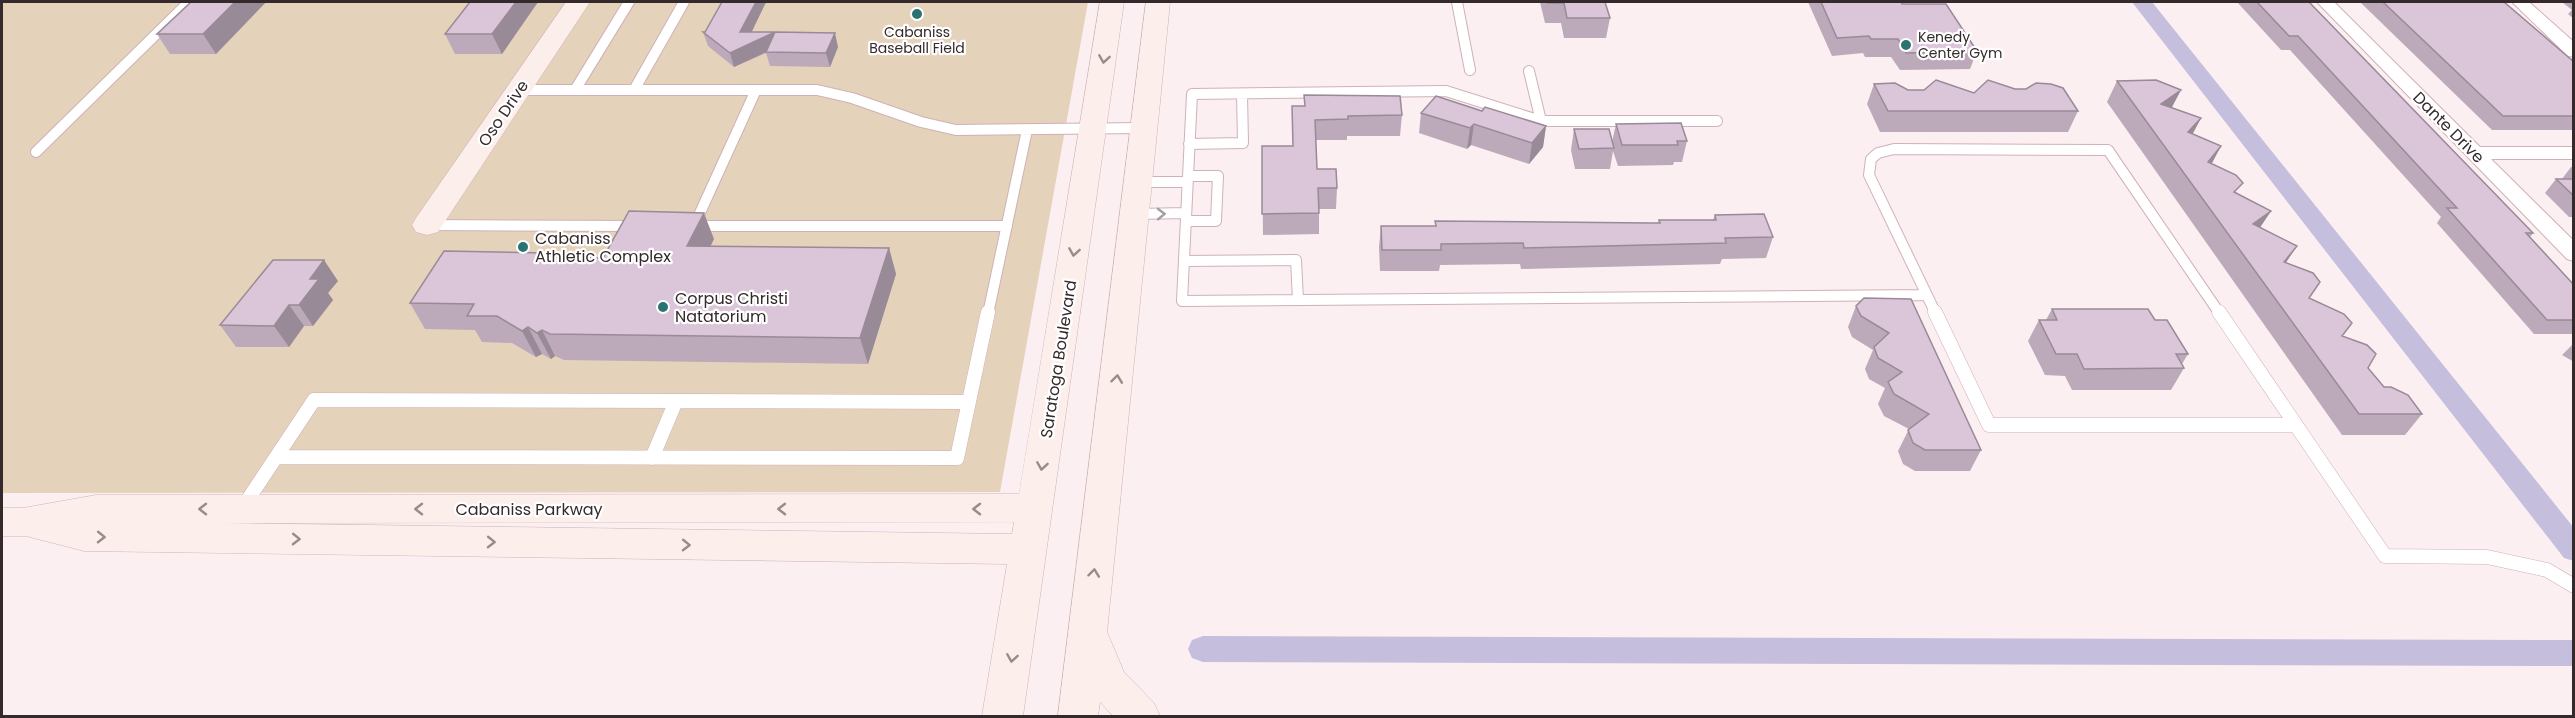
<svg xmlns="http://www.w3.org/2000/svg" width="2575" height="718" font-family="Poppins,sans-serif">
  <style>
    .green { fill: #e5d2bb }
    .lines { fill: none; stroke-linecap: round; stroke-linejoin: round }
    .canal { fill: #c5bedd; fill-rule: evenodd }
    .lane-far1-casing { stroke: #cfb1b7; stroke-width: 12 }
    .lane-casing { stroke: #cfb1b7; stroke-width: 15 }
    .street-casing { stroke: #cfb1b7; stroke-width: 2 }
    .secondary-casing { stroke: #cfb1b7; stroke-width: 1 }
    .lane-far1 { stroke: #fff; stroke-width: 10 }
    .lane { stroke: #fff; stroke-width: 14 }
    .street { fill: #fff; fill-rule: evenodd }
    .secondary { fill: #fcefeb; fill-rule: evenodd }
    .wall { fill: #bca9ba }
    .shaded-wall { fill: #998a97 }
    .building { fill: #dbc5d8; stroke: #998a97; stroke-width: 1.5 }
    .oneway { stroke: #988c8b }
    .oneway2 { stroke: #a49fa0 }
    .poi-dot { fill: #297371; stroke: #fff; stroke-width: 2 }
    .labels { text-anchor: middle; stroke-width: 4.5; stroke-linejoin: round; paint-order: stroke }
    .far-poi-label { font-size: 14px; fill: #34292b; stroke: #fff }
    .street-label { font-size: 16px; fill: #34292b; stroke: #fff }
    .poi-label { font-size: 16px; fill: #34292b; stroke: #fff; text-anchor: start }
  </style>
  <rect width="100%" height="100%" fill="#fceff1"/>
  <path class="green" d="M2 2H1088L1000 492 2 493Z"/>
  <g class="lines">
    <path class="canal" d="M2132 2H2152L2574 528V561L2564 558Z
      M1203 636 2574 640V666L1203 662 1192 658 1188 649 1192 640Z"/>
    <defs>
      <path id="lane-far1" d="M1457 2 1470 70
        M1529 71 1541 121
        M519 90H817L852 98 921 122 956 130 1144 128
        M575 90 629 2
        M634 90 684 2
        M1717 121H1541L1446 91 1192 94 1182 301 1926 295
        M1189 144 1243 143 1242 94
        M36 152 189 2
        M1140 182H1187
        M1136 214 1186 213
        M1186 221H1216L1218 176H1188
        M427 225 636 226
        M693 226H1007
        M694 226 756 90
        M1184 261 1296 260 1298 300
        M988 314 1027 130
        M1936 314 1869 175 1871 159 1878 153 1894 149 2108 150 2220 314"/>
      <path id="lane" d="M1935 312 1989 425H2295
        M2219 312 2385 556 2487 557 2547 570 2574 586
        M277 457 957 458 988 312
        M652 458 676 401
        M243 507 314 400 969 402"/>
      <path id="street" d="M2317 2H2334L2480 147H2574V159H2491L2574 241V261L2567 259Z
        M2512 2H2529L2574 42V57L2568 56Z"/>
      <path id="secondary" d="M566 2H590L438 232 427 235 416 232 412 225 416 218Z
        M1100 2H1124L1023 716H982L1007 564 84 551 26 536H2V508H23L96 495 1019 494ZM1014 522 1012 534 223 523Z
        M1146 2H1170L1107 632 1124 672 1154 703 1160 716H1113L1100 702 1098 716H1058Z"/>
    </defs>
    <use href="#lane-far1" class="lane-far1-casing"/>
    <use href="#lane" class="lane-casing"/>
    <use href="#street" class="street-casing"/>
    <use href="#secondary" class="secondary-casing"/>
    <use href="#lane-far1" class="lane-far1"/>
    <use href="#lane" class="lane"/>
    <use href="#street" class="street"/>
    <use href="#secondary" class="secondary"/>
  </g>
  <path class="wall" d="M191 2H266L216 54H170L157 34Z
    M538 2 502 54H455L445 34Z
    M722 2H766L751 32 838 47 830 67 770 66 766 53 734 67 708 46 703 32H705Z
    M1540 2H1605L1610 18 1606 38H1564L1561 23H1545Z
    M1808 2H1901L1902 4 1977 51 1970 69 1900 70 1891 57H1865L1863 53 1832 56Z
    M2237 2H2309L2533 233 2530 237 2574 285V334H2534L2437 223 2441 217 2290 50H2281Z
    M2360 2H2504L2574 62V130H2492Z
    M2562 2H2574V19L2568 14 2572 10Z
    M2117 81 2181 90 2171 107 2201 118 2192 134 2221 146 2211 163 2237 193 2271 211 2260 227 2297 246 2286 262 2309 298 2342 336 2384 387 2422 414 2405 435H2342L2107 102Z
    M1874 84 1908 90 1974 93 2078 111 2068 132H1880L1867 104Z
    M1292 106 1402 115 1400 136H1347V140H1316L1317 169 1337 188 1336 209H1319V234L1263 235 1262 146H1293Z
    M1482 111 1546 126 1543 147 1529 164 1471 145 1467 149 1419 133 1421 113Z
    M1616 124 1687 141 1682 162H1674L1673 165 1618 166 1613 151 1610 169H1575L1571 150 1574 129 1612 142Z
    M2571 167H2574V217H2569L2545 193 2556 179H2562Z
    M1715 215 1773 237 1766 258 1722 259 1720 264 1521 269 1520 264 1440 265 1439 271H1380L1379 247 1381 226H1435V221L1658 223 1659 220H1713Z
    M714 239 710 246 889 248 896 274 868 364 564 360 555 356 551 359 542 354 536 357 512 343 482 342 475 330 425 329 410 303 545 253 548 257 603 258Z
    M338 281 328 293 333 300 313 326H304L289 347H236L220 325Z
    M1864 298 1981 450 1970 471H1915L1903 464 1898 451 1909 429 1884 416 1878 404 1885 388 1869 379 1865 369 1873 350 1852 337 1848 327 1856 306Z
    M2052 309 2155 320 2188 354 2182 364 2184 368 2171 390H2072L2065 376 2045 375 2028 341 2039 320H2046Z
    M2574 343V362L2562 355Z"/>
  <path class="shaded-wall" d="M235 2H266L216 54 203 34Z
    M516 2H538L502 54 492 34Z
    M756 2H766L745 46 740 32Z
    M775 32 779 46 734 67 730 53Z
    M835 33 838 47 830 67 826 53Z
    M2181 90 2170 111 2161 104Z
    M2201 118 2190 139 2188 132Z
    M1474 124 1471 145 1467 149 1470 128Z
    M1546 126 1543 147 1529 164 1532 143Z
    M2221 146 2210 167 2208 162Z
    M2271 211 2257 232 2253 224Z
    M704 213 714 239 698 272 687 246Z
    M2297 246 2283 267 2284 262Z
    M889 248 896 274 868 364 860 338Z
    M324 260 338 281 328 293 333 300 313 326 299 305 310 279Z
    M289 305 304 326 289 347 274 326Z
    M528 327 542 354 536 357 522 331Z
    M542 330 555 356 551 359 537 333Z"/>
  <path class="building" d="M191 2H235L203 34H157Z
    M470 2H516L492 34H445Z
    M722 2H756L740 32H775L730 53 703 32H705Z
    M1548 2H1605L1610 18H1567L1564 3H1548Z
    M1821 2H1901L1902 4H1946L1977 51 1906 53 1898 39H1871L1869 36 1837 38Z
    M2257 2H2309L2533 233H2526L2574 285V320H2547L2447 208H2457L2298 36H2289Z
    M2383 2H2504L2574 62V116H2503Z
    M775 32 835 33 826 53 766 52Z
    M1936 80 1974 93 1988 80 2015 89H2026L2036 83 2051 84 2063 88 2078 111H1888L1874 84 1895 83 1908 90H1924Z
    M2156 80 2181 90 2161 104 2201 118 2188 132 2221 146 2208 162 2236 175 2243 183 2234 192 2271 211 2253 224 2297 246 2284 262 2313 273 2320 282 2309 298 2344 314 2352 323 2342 336 2367 345 2376 354 2368 368 2384 387H2391L2408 395 2422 414H2359L2117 81Z
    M1304 95 1400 96 1402 115 1348 116V119L1315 120 1317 169H1336L1337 188H1318L1319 213 1262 214V146H1293L1292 106H1305Z
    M1436 96 1482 111 1485 107 1546 126 1532 143 1474 124 1470 128 1421 113Z
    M1681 123 1687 141H1677L1678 145H1622L1616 124Z
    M1574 129H1609L1614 148 1579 149Z
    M2556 179H2574V196Z
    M629 211 704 213 687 246 889 248 860 338 550 334 542 330 537 333 528 327 522 331 497 316H467L474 304 410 303 444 251 545 253 543 257 603 258Z
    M1764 214 1773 237 1725 238 1726 243 1524 248 1523 243 1441 244V250H1382L1381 226H1436L1435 221 1650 223H1660L1659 220H1716L1715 215Z
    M273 260H324L310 279H319L299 305H289L274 326 220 325Z
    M1864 298 1911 299 1981 450H1925L1913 443 1908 430 1929 414 1894 394 1888 382 1902 372 1878 358 1874 347 1889 333 1861 316 1856 306Z
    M2052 309H2148L2155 320H2167L2188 354H2176L2184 368 2084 369 2077 354H2056L2039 320H2057Z"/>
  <defs><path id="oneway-chevron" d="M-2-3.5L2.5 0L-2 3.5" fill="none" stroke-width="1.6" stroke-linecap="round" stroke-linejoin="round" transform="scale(1.5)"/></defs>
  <g class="oneway">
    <use href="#oneway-chevron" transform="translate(1104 59) rotate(99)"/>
    <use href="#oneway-chevron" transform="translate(1074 252) rotate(99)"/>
    <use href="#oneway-chevron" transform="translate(1117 379) rotate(-83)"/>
    <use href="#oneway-chevron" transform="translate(1042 466) rotate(99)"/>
    <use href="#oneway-chevron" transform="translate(203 509) rotate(180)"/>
    <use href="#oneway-chevron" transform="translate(419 509) rotate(180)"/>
    <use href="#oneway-chevron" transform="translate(782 509) rotate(180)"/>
    <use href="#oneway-chevron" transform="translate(977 509) rotate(180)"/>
    <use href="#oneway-chevron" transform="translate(101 537) rotate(1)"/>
    <use href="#oneway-chevron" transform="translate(296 539) rotate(1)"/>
    <use href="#oneway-chevron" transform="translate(491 542) rotate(1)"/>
    <use href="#oneway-chevron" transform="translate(686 545) rotate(1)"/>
    <use href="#oneway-chevron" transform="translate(1094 573) rotate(-83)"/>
    <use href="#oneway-chevron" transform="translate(1012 658) rotate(99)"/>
  </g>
  <use class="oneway2" href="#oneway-chevron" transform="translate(1161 214) rotate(-1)"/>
  <g class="poi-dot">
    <circle cx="917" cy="14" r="6"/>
    <circle cx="1906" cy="45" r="6"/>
    <circle cx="523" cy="247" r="6"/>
    <circle cx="663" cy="307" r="6"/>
  </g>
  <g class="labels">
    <g class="far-poi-label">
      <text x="917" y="37">Cabaniss<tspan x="917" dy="16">Baseball Field</tspan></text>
      <text x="1918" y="42" text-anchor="start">Kenedy<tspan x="1918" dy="16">Center Gym</tspan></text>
    </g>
    <g class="street-label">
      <text transform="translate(503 113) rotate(-56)" y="6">Oso Drive</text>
      <text transform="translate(2449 127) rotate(45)" y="6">Dante Drive</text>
      <text transform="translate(1058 359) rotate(-81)" y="6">Saratoga Boulevard</text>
      <text x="529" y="515">Cabaniss Parkway</text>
    </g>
    <g class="poi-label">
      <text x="535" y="244">Cabaniss<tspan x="535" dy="18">Athletic Complex</tspan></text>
      <text x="675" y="304">Corpus Christi<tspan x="675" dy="18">Natatorium</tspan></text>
    </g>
  </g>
  <rect width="2575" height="718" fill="none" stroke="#34292b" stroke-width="6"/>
</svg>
